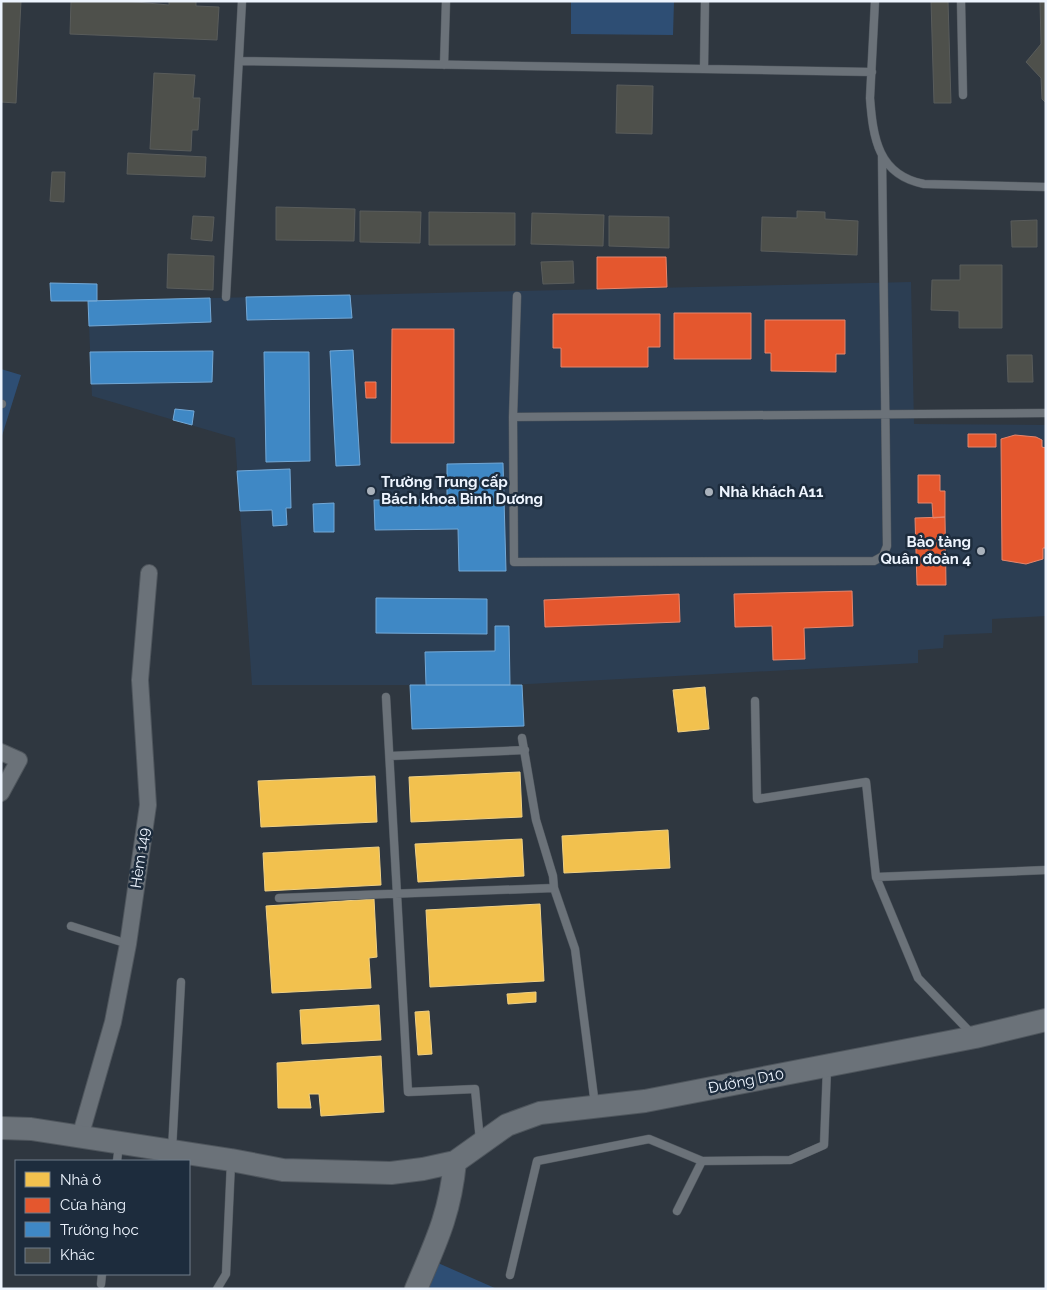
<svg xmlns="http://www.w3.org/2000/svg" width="1047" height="1290" font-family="Raleway,sans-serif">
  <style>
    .built { fill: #2c3e53 }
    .green { fill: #2e4e74 }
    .homes { fill: #f2c14e; stroke: #f0d083 }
    .shops { fill: #e4572e; stroke: #e7866c }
    .schools { fill: #3f88c5; stroke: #73a8d6 }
    .building { fill: #4e504b; stroke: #595c5b }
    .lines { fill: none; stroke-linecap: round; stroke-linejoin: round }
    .lane-casing { stroke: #4f565d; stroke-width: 9 }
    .street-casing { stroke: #4f565d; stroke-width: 18 }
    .secondary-casing { stroke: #4f565d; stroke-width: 24 }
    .lane { stroke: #6b7279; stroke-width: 8 }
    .street { stroke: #6b7279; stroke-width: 16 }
    .secondary { stroke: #6b7279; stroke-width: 22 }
    .poi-dot { fill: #aab2bc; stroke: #1d2c3d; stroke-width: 2 }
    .labels { text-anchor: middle; stroke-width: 5; stroke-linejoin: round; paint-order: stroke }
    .poi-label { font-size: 15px; font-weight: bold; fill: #edf4fe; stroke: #1d2c3d; text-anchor: start }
    .street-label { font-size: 15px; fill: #edf4fe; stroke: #1d2c3d }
  </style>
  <rect width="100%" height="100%" fill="#2f3740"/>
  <path class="built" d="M911 282 914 424 1046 425V616L992 619V633L944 635 943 648 918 650V663L510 685H252L235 438 92 396 88 301Z"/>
  <path class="green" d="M571 1H674L673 35 571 34Z
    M1 369 21 375 1 439Z
    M438 1263 497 1289H427Z"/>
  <path class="homes" d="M705 687 709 729 678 732 673 690Z
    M520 772 522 817 411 822 409 777Z
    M375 776 377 822 261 827 258 781Z
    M668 830 670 868 564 873 562 836Z
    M522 839 524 876 418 882 415 844Z
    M379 847 381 885 265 891 263 853Z
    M374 899 377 957 369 958 371 988 272 993 266 906Z
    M540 904 544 981 430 987 426 910Z
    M536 992V1002L508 1004 507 994Z
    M379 1005 381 1040 302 1044 300 1010Z
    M429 1011 432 1054 418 1055 415 1012Z
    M381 1056 384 1112 321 1116 319 1094H309L311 1108H278L277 1063Z"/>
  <path class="shops" d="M597 257H666L667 287 597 289Z
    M674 313H751V359H674Z
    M553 314H660V347H648V367H561V348H553Z
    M765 320H845V354H836V372L771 371V353H765Z
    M392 329H454V443H391Z
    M365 382H376V398H366Z
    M968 434H996V447H968Z
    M1015 435 1036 437 1042 440V447L1046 448V548H1043V559L1026 564 1002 560 1001 439Z
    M918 475H940V491H945V517L933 518 932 503H918Z
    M945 517 946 585H917L915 518Z
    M852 591 853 626 804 628 805 659 773 660 772 626 735 627 734 594Z
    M679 594 680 622 545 627 544 600Z"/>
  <path class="schools" d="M50 283 97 284V301H51Z
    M350 295 352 318 247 320 246 297Z
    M210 298 211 322 89 326 88 301Z
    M353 350 360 465 336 466 330 351Z
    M213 351 212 382 91 384 90 352Z
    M264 352H309L310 461 266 462Z
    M175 409 194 411 192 425 173 420Z
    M503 463 506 571H459L458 529 375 530 374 500 447 499V464Z
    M290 469 291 508H286L287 525 273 526 272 510 240 511 237 471Z
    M334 503V532H314L313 504Z
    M376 598 487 599V634L376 633Z
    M495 626H509L510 685H426L425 652 495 651Z
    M410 685H522L524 726 412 729Z"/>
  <path class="building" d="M1 1H21L16 103 1 102Z
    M71 1H125L169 5V1H196V6L219 7 217 40 70 34Z
    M931 1H948L951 103H934Z
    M1040 1H1046V103L1042 99 1041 78 1026 62 1041 44Z
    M154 73 195 75 193 98H200L198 130H192L191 151 150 149Z
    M617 85 653 86 652 134 616 133Z
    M128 153 206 157 205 177 127 174Z
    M52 172H65L64 202 50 201Z
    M276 207 355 209 354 241 276 240Z
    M360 211 421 212 420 243 360 242Z
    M797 211 825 212V219L858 221 857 255 761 251 762 217 797 218Z
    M429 212 515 213V245H429Z
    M532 213 604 215 603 246 531 244Z
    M193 216 214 217 212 241 191 239Z
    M609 216 669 217V248L609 246Z
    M1037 220V247H1012L1011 221Z
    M168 254 214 256 213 290 167 288Z
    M573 261 574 283 543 284 541 262Z
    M960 265H1002V328H959V311L931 310 932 280H960Z
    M1007 355H1032L1033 382H1008Z"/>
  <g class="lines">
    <defs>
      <path id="lane" d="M875 1 870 98C873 138 878 175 924 184L1046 187
        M961 1 963 95
        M239 61 872 72
        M444 65 446 1
        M704 69 705 1
        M517 296 513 417 514 562 874 561 883 556 887 546 882 156
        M226 297 242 1
        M1 404H2
        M513 417 1046 413
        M386 697 408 1092 475 1089 480 1141
        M755 701 757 799 866 782 876 877 918 978 972 1034
        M522 738 536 820 553 876 554 888 575 949 595 1105
        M390 756 525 750
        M876 877 1046 870
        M279 898 554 888
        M71 926 128 944
        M172 1150 181 982
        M117 1161 119 1145
        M677 1211 702 1161 790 1160 824 1145 827 1068
        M510 1275 537 1161 649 1139 702 1161
        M101 1284 102 1274
        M217 1289 226 1274 231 1162"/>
      <path id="street" d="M1 752 19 760 1 793
        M80 1137 113 1022 128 944 148 805 140 680 149 573"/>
      <path id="secondary" d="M1 1128 31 1129 231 1160 283 1170 391 1173 423 1169 455 1162 507 1125 540 1113 645 1101 975 1037 1046 1020
        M416 1289C436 1242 450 1214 455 1162"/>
    </defs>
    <use href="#lane" class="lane-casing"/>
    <use href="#street" class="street-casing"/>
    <use href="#secondary" class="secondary-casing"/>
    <use href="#lane" class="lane"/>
    <use href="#street" class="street"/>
    <use href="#secondary" class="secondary"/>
  </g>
  <g class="poi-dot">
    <circle cx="371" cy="491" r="5"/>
    <circle cx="709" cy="492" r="5"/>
    <circle cx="981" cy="551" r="5"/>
  </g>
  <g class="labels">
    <g class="poi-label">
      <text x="381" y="487">Trường Trung cấp<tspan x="381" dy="17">Bách khoa Bình Dương</tspan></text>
      <text x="719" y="497">Nhà khách A11</text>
      <text x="971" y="547" text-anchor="end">Bảo tàng<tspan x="971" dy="17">Quân đoàn 4</tspan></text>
    </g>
    <g class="street-label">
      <text transform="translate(140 858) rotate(-82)" y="5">Hẻm 149</text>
      <text transform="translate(746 1081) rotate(-11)" y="5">Đường D10</text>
    </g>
  </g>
  <rect width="1047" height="1290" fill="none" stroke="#edf4fe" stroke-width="5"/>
  <rect x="15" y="1160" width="175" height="115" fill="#1d2c3d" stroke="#707c8a"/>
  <rect x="25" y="1172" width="25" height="15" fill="#f2c14e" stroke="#707c8a"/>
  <text x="60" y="1185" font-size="15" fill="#edf4fe">Nhà ở</text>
  <rect x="25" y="1198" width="25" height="15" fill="#e4572e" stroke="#707c8a"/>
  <text x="60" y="1210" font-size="15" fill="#edf4fe">Cửa hàng</text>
  <rect x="25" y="1222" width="25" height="15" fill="#3f88c5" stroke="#707c8a"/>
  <text x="60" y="1235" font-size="15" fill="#edf4fe">Trường học</text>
  <rect x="25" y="1248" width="25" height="15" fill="#4e504b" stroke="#707c8a"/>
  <text x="60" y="1260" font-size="15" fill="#edf4fe">Khác</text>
</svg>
